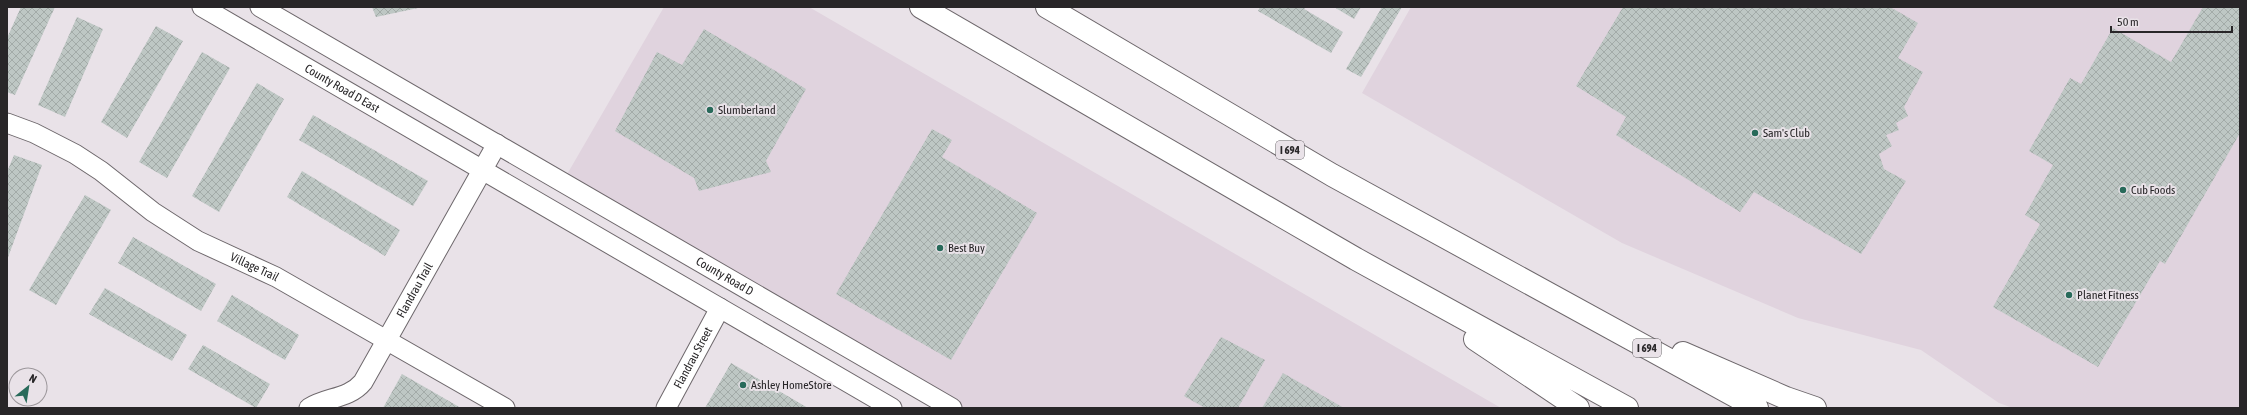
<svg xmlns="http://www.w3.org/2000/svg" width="2247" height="415" font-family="'Asap Condensed',sans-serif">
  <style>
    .built { fill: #e0d3de }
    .building { fill: url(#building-cross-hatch) }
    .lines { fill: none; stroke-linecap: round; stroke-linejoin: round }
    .minor-casing { stroke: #6e686c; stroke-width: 21 }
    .highway-casing { stroke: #6e686c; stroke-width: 24 }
    .minor { stroke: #fff; stroke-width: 19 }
    .highway { stroke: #fff; stroke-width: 22 }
    .poi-dot { fill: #286a5a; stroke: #e9e2e8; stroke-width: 1.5 }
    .labels { text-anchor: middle; stroke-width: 4; stroke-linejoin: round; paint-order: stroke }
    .shield { fill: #e9e2e8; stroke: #625e62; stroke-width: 1 }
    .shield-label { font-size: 11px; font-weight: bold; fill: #282628 }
    .street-label { font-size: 12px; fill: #282628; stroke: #e9e2e8 }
    .poi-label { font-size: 12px; fill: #282628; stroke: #e9e2e8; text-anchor: start }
  </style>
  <defs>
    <pattern id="building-cross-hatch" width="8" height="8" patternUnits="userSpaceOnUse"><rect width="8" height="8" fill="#bec7c4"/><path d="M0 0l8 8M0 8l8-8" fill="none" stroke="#a3aba8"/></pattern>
  </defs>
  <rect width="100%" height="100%" fill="#e9e2e8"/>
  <path class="built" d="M664 7H809L1501 408H949L562 183Z
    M1411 7H2240V408H2013L1999 403 1921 350 1798 318 1622 243 1362 93Z"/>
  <path class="building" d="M21 7H55L15 95 7 92V38Z
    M372 7H418V8L376 17Z
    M1260 7H1306L1304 9 1343 32 1331 53 1258 11Z
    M1334 7H1361L1354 19Z
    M1382 7H1402L1361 77 1346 69Z
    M1623 7H1890L1918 23 1898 58 1923 72 1904 107 1908 116 1896 123 1899 130 1886 135 1892 146 1879 154 1884 169 1906 181 1861 254 1754 192 1740 212 1616 135 1626 117 1576 86Z
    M2203 7H2240V133L2165 264 2160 261 2098 367 1993 307 2040 224 2025 215 2053 165 2029 151 2070 78 2081 84 2113 28 2171 62Z
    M77 17 103 29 65 117 38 105Z
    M156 26 183 41 127 138 101 122Z
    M704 29 806 89 766 161 771 172 699 191 694 178 615 131 657 52 682 65Z
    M202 52 230 68 167 178 139 162Z
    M257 83 284 99 219 212 192 196Z
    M313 115 428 181 413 206 299 140Z
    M932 129 952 140 942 157 1037 213 951 360 836 294Z
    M14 155 42 165 7 260V172Z
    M302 171 400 230 385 256 287 197Z
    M85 195 111 210 56 305 29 290Z
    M133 237 216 284 201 311 118 263Z
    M105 288 187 335 172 361 89 314Z
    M232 295 299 335 285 360 217 321Z
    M1221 337 1265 360 1238 408H1205L1184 396Z
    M203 345 270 384 256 408 188 369Z
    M731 363 808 408H705Z
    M1283 373 1344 408H1262Z
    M402 374 461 408H383Z"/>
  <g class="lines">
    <defs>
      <g id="minor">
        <path id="s1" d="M202 7 892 408"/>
        <path id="s2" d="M260 7 952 408"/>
        <path id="s3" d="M7 123 34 133 75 154 101 171 153 212 198 241 276 277 505 408"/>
        <path id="s4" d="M309 408C326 397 349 399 363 382L497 144"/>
        <path id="s5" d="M666 408 720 308"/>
      </g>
      <path id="highway" d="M921 7 1356 259 1627 408
        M1047 7 1332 175 1757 408
        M1475 339 1578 408
        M1683 353 1786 398 1815 408"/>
    </defs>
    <use href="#minor" class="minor-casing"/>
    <use href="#highway" class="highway-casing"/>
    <use href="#minor" class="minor"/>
    <use href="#highway" class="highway"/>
  </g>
  <g class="poi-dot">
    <circle cx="710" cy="110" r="4"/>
    <circle cx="1755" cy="133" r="4"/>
    <circle cx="2123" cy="190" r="4"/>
    <circle cx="940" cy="248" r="4"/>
    <circle cx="2069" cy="295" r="4"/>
    <circle cx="743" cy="385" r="4"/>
  </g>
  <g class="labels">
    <g class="shield">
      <rect x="1276" y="141" width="28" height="18" rx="3"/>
      <rect x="1633" y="339" width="28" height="18" rx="3"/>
    </g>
    <g class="shield-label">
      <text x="1290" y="154">I 694</text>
      <text x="1647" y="352">I 694</text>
    </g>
    <g class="street-label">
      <text dy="4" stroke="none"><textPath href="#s1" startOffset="162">County Road D East</textPath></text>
      <text dy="4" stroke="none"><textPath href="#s3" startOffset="288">Village Trail</textPath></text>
      <text dy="4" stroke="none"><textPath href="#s2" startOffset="537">County Road D</textPath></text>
      <text dy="4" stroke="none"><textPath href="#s4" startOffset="166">Flandrau Trail</textPath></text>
      <text dy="4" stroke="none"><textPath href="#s5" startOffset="57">Flandrau Street</textPath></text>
    </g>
    <g class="poi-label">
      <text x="718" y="114">Slumberland</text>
      <text x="1763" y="137">Sam's Club</text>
      <text x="2131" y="194">Cub Foods</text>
      <text x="948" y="252">Best Buy</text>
      <text x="2077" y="299">Planet Fitness</text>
      <text x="751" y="389">Ashley HomeStore</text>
    </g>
  </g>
  <rect width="2247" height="415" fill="none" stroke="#282628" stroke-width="16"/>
  <g transform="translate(28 387) rotate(30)"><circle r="19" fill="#e9e2e8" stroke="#9c979b"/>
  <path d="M0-3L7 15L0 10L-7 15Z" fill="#286a5a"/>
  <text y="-6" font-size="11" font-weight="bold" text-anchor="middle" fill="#282628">N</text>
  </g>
  <path d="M2111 26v6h121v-6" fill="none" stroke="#282628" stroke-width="2"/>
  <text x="2117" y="26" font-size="12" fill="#282628" stroke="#e9e2e8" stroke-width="3" paint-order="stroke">50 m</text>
</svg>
